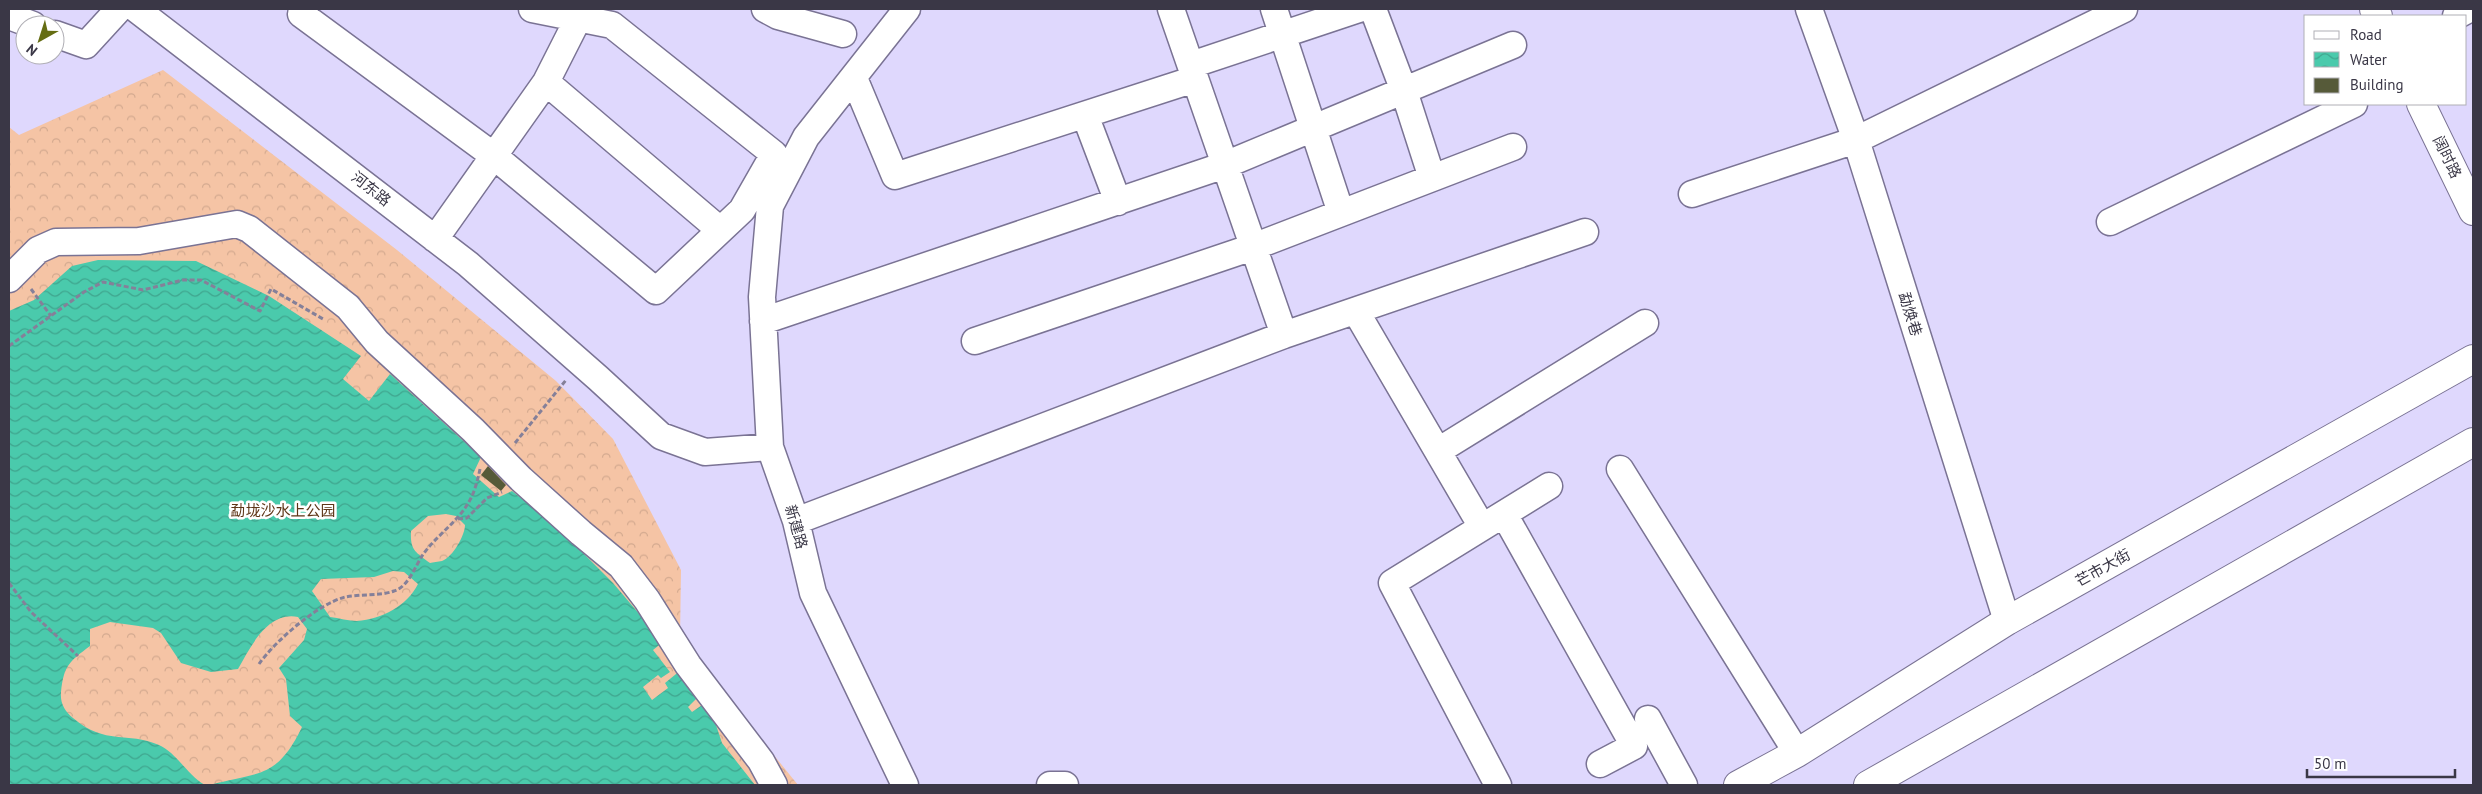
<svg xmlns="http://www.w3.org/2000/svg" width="2482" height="794" font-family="'PT Sans','Noto Sans SC',sans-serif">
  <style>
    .forest { fill: url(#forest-crowns) }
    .water { fill: url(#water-waves); fill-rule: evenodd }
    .building { fill: #565a39 }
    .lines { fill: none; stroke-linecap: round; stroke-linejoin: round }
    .minor-casing { stroke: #7a7394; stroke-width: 29 }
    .major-casing { stroke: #7a7394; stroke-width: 30 }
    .path { stroke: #858099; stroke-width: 3; stroke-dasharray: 5 2.5; stroke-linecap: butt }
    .minor { stroke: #fff; stroke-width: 26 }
    .major { stroke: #fff; stroke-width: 28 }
    .labels { text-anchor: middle; stroke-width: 5; stroke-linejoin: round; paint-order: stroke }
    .street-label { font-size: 15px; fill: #3a3746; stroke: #fff }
    .park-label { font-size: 15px; fill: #5e3517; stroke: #fff }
  </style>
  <defs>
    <pattern id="forest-crowns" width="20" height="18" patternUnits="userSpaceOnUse" patternTransform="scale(1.25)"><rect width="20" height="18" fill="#f5c4a5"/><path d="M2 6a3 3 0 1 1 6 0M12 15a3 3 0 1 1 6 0" fill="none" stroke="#d3a98f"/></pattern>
    <pattern id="water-waves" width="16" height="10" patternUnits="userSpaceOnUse" patternTransform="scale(1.25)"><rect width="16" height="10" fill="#4acaac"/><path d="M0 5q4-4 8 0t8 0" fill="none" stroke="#3fa58e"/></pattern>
  </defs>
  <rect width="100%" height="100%" fill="#dfd8fd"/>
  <path class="forest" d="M163 70 397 250 556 381 613 439 681 570 680 639 798 785H9V127L19 135Z"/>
  <path class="water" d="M98 260 196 261 269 296 361 356 343 379 369 401 390 374 481 457 473 474 499 497 512 491 554 524 613 583 663 642 653 650 670 672 661 678 658 675 643 687 652 700 668 688 665 683 681 670 701 694 688 707 692 712 708 701 722 743 755 785H209C259 772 277 779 302 727L290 716 286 679 279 668 304 640 307 629 298 617C268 611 251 646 238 669L211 672 181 663 161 633 153 628 110 622 90 629V646C69 662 64 665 61 692 60 704 65 711 73 718 106 746 127 731 159 745 178 754 187 775 205 785H9V311L34 300 72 266ZM446 514 456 516 465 525C465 535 453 557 442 561 438 562 433 562 430 563 415 552 410 550 411 531L428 516ZM393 571 404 572 418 584C407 606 382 619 357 621 349 621 339 618 330 617L312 591 321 579 374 577Z"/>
  <path class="building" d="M488 466 506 485 501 491 481 475Z"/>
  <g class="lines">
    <defs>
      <path id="minor" d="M136 9 468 264 598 378 661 436 705 452 770 447 796 521 813 593 905 785
        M305 9 301 14 494 156 656 291 742 210 774 154 612 25 532 9
        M765 9 778 16 843 34
        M1171 9 1284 335
        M1274 9 1341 213
        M1373 9 1404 91 1432 178
        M1809 9 1856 140 2007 621
        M9 16 33 25
        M2456 16 2469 9
        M55 34 86 45 119 9
        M1191 65 1359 9
        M854 78 895 176 1195 79
        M546 82 720 230
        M1085 115 1118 202
        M1692 194 1856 140 2124 9
        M2110 222 2354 104
        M435 239 546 82 583 9
        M9 279 38 250 56 242 139 241 237 224 249 229 348 307 377 342 473 430 521 479 581 533 621 566 647 600 688 665 761 761 774 785
        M1361 320 1482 527
        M763 321 1225 165 1513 45
        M975 341 1253 247 1513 147
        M770 447 762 297 770 206 806 137 907 9
        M1438 451 1645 323
        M1620 469 1797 753
        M1504 514 1634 746 1600 764
        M796 521 1284 335 1585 232
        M1648 719 1684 785
        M1050 785H1065
        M1498 785 1392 583 1549 486"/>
      <path id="major" d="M2374 9 2378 16
        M2421 104 2473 211
        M1738 785 1797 753 2007 621 2473 359
        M1868 785 2473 442"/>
    </defs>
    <use href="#minor" class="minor-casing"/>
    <use href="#major" class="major-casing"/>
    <path class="path" d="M31 289 51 316
      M9 346 84 292 103 282 143 290 183 280H201L260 311 271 289 323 319
      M515 443 566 380
      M458 519 467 518 487 498 502 492
      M9 583 31 612 78 656
      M259 664C275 641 318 604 345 597 360 594 381 596 394 591 408 587 415 567 422 556 436 535 459 522 471 498 475 490 478 479 480 469"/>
    <use href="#minor" class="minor"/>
    <use href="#major" class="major"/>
  </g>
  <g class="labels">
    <g class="street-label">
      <text transform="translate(2447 157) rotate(64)" y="5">阔时路</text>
      <text transform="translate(371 189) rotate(38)" y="5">河东路</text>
      <text transform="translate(1910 314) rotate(73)" y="5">勐焕巷</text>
      <text transform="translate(796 527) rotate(74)" y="5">新建路</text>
      <text transform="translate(2103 568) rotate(-29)" y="5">芒市大街</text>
    </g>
    <g class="park-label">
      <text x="283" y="516">勐垅沙水上公园</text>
    </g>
  </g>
  <rect width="2482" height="794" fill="none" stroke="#3a3746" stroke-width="20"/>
  <rect x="2304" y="15" width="162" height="90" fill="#ffffff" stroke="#b0afb5"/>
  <rect x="2314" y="31" width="25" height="8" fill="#ffffff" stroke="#b0afb5"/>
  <text x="2350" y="40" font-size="15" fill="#3a3746">Road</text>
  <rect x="2314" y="52" width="25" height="15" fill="url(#water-waves)" stroke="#b0afb5"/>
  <text x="2350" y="65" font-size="15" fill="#3a3746">Water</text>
  <rect x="2314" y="78" width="25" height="15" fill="#565a39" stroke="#b0afb5"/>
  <text x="2350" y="90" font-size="15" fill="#3a3746">Building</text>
  <g transform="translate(40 40) rotate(219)"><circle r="24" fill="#ffffff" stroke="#b0afb5"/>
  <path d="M0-4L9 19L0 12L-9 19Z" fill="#656d13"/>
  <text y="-8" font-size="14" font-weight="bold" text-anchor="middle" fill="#3a3746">N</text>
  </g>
  <path d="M2307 769v8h148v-8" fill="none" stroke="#3a3746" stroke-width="2.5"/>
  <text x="2314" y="769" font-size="15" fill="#3a3746" stroke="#ffffff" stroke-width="4" paint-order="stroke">50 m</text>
</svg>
